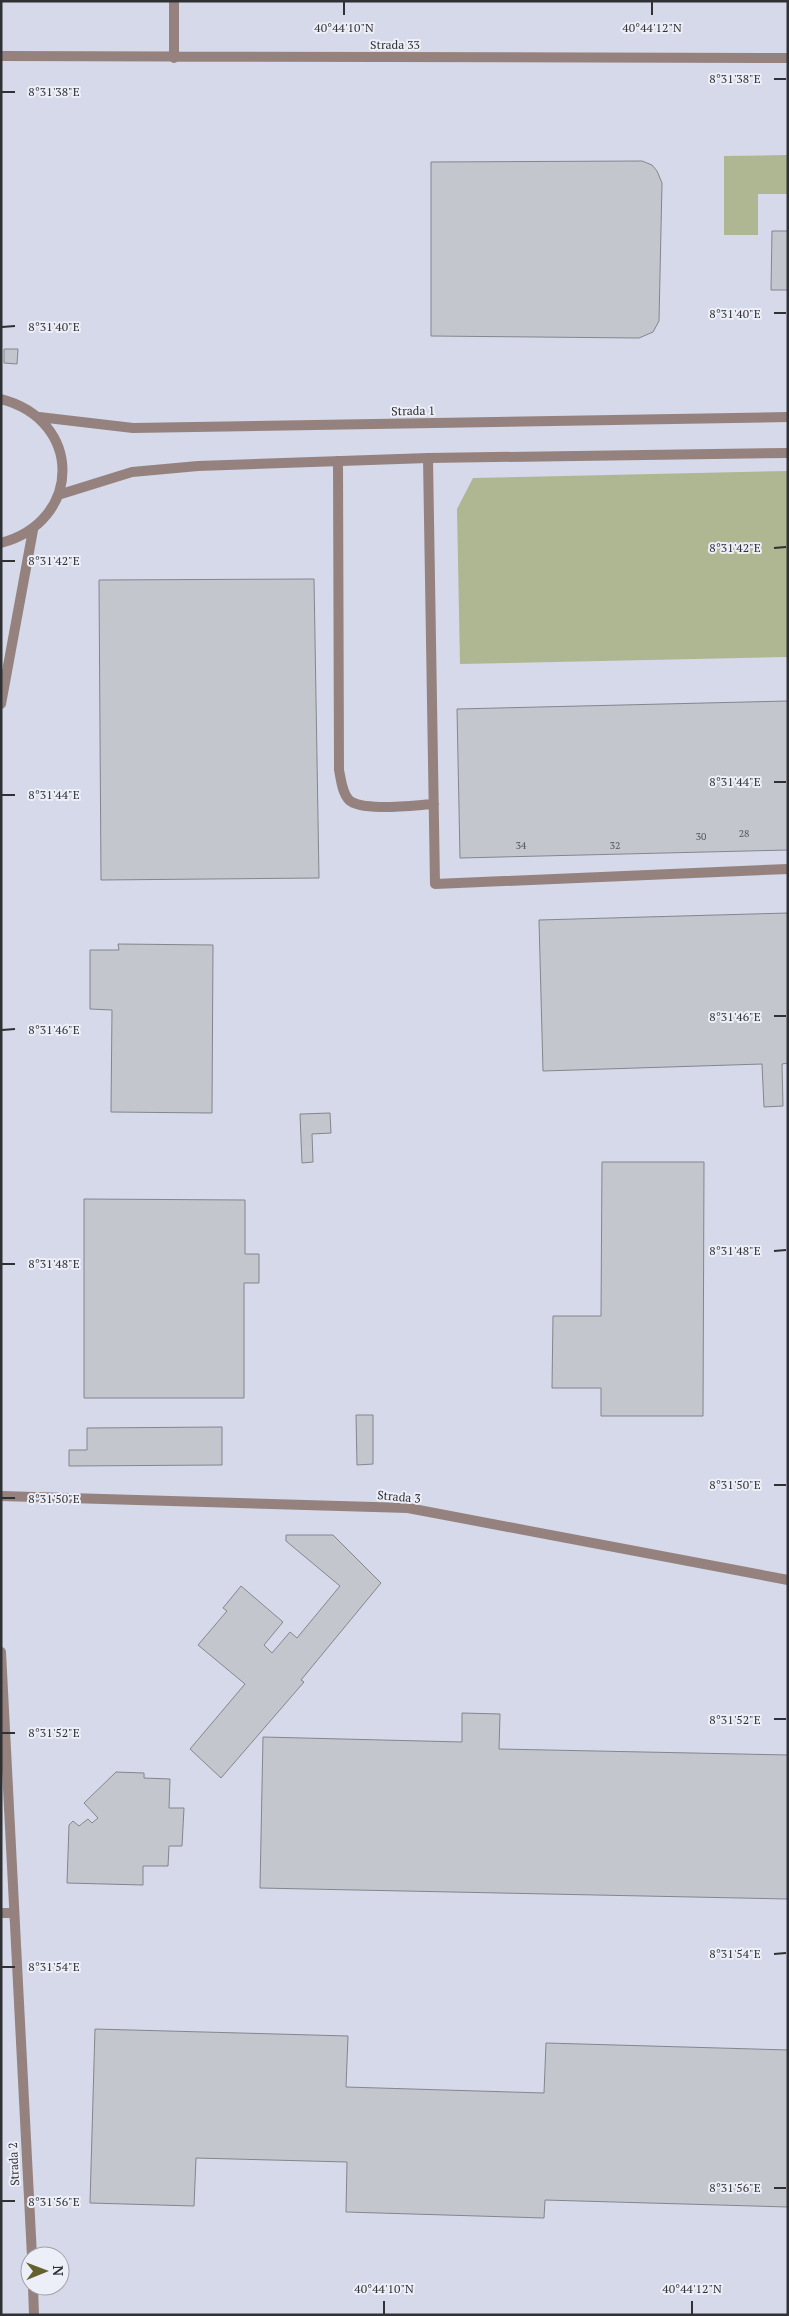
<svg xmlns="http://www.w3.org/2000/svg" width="789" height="2316" font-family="'PT Serif',serif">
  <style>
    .built { fill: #d5d9e9; fill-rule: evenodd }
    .green { fill: #aeb791 }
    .building { fill: #c4c6ce; stroke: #84868e }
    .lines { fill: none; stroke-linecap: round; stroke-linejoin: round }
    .service { stroke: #95827e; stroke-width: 10 }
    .minor { stroke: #95827e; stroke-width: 10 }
    .tertiary { stroke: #95827e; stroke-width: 10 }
    .ticks { fill: none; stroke: #303134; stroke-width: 2 }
    .labels { text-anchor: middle; stroke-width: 4; stroke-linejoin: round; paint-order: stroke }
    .number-label { font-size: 10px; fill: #55565a }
    .street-label { font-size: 12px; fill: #303134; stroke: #edeff8 }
    .ticks-label { font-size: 12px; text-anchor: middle; fill: #303134; stroke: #edeff8; stroke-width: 4; stroke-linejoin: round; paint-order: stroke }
  </style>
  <rect width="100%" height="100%" fill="#dfe2ea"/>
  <path class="built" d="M1 1H788V2315H1ZM30 2256H60V2286H30Z"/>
  <path class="green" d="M788 155V194H758V235H724V156Z
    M788 471V657L460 664 457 509 473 478Z"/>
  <path class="building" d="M642 161 652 165 657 171 662 183 659 321 653 332 639 338 431 336V162Z
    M772 231H788V290H771Z
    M4 349H18L17 364 4 363Z
    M314 579 319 878 101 880 99 580Z
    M788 701V850L460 858 457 709Z
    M788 913V1063L782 1064 783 1106 764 1107 762 1064 543 1071 539 920Z
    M118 944 213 945 212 1113 111 1112 112 1010 90 1009V950H119Z
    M330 1113 331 1133 312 1134 313 1162 302 1163 300 1114Z
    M602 1162H704L703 1416H601V1388H552L553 1316H601Z
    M84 1199 245 1200V1254H259V1283H244V1398H84Z
    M356 1415H373V1464L357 1465Z
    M222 1427V1465L69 1466V1450H87V1428Z
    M286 1535H333L381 1583 301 1680 304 1682 221 1778 190 1749 245 1684 198 1645 227 1611 223 1608 241 1586 283 1622 264 1645 272 1653 290 1632 297 1638 340 1586 286 1541Z
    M462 1713 500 1714 499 1749 788 1755V1899L260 1888 263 1737 462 1742Z
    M116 1772 144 1773V1778L170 1779 169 1808H184L182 1846H169L168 1866H143V1885L67 1883 69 1825 73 1821 79 1826 88 1819 92 1823 98 1818 84 1803Z
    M95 2029 348 2036 346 2087 544 2093 546 2043 788 2050V2207L545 2200 544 2218 346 2212 347 2162 196 2158 194 2206 90 2203Z"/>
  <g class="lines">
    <path class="service" d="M428 458 435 884 788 869
      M338 461 339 770C341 779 342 793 349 800 362 812 415 805 434 804"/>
    <path class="minor" d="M1 56 788 58
      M174 58V1
      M1 1496 408 1508 788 1580
      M1 1913H14"/>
    <path class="tertiary" d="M1 399C83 420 83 521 1 543
      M39 417 133 428 788 417
      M58 495 132 472 198 466 428 458 788 453
      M1 704 33 530
      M1 1652 32 2256
      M33 2286 34 2315"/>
  </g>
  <path class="ticks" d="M344 2V15M652 2V15M774 79H786M2 92H15M774 313H786M2 327 15 326M774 548 786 547M2 561H15M774 782H786M2 795H15M774 1016H786M2 1030 15 1029M774 1251 786 1250M2 1264H15M774 1485H786M2 1498H15M774 1719H786M2 1733H15M774 1954 786 1953M2 1967H15M774 2188H786M2 2201H15M384 2301V2314M692 2301V2314"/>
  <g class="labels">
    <g class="number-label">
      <text x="744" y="837">28</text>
      <text x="701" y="840">30</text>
      <text x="521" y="849">34</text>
      <text x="615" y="849">32</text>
    </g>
    <g class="street-label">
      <text x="395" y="49">Strada 33</text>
      <text transform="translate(413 411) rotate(-1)" y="4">Strada 1</text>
      <text transform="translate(399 1497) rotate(5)" y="4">Strada 3</text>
      <text transform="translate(14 2164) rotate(-93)" y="4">Strada 2</text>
    </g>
  </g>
  <g class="ticks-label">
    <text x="344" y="32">40°44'10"N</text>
    <text x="652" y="32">40°44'12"N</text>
    <text x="735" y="83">8°31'38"E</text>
    <text x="54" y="96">8°31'38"E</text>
    <text x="735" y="318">8°31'40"E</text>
    <text x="54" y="331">8°31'40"E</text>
    <text x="735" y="552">8°31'42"E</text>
    <text x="54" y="565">8°31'42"E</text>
    <text x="735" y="786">8°31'44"E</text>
    <text x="54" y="799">8°31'44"E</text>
    <text x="735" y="1021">8°31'46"E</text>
    <text x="54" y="1034">8°31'46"E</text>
    <text x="735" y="1255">8°31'48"E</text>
    <text x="54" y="1268">8°31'48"E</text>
    <text x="735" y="1489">8°31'50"E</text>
    <text x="54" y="1503">8°31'50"E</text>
    <text x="735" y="1724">8°31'52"E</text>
    <text x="54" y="1737">8°31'52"E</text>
    <text x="735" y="1958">8°31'54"E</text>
    <text x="54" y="1971">8°31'54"E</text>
    <text x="735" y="2192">8°31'56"E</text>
    <text x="54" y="2206">8°31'56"E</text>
    <text x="384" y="2293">40°44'10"N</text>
    <text x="692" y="2293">40°44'12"N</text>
  </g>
  <rect width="789" height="2316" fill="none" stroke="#303134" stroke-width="5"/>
  <g transform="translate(45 2271) rotate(89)"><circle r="24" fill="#edeff8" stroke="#a1a3aa"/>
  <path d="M0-4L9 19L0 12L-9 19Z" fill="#65612e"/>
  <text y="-8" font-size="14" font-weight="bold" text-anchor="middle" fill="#303134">N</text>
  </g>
</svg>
